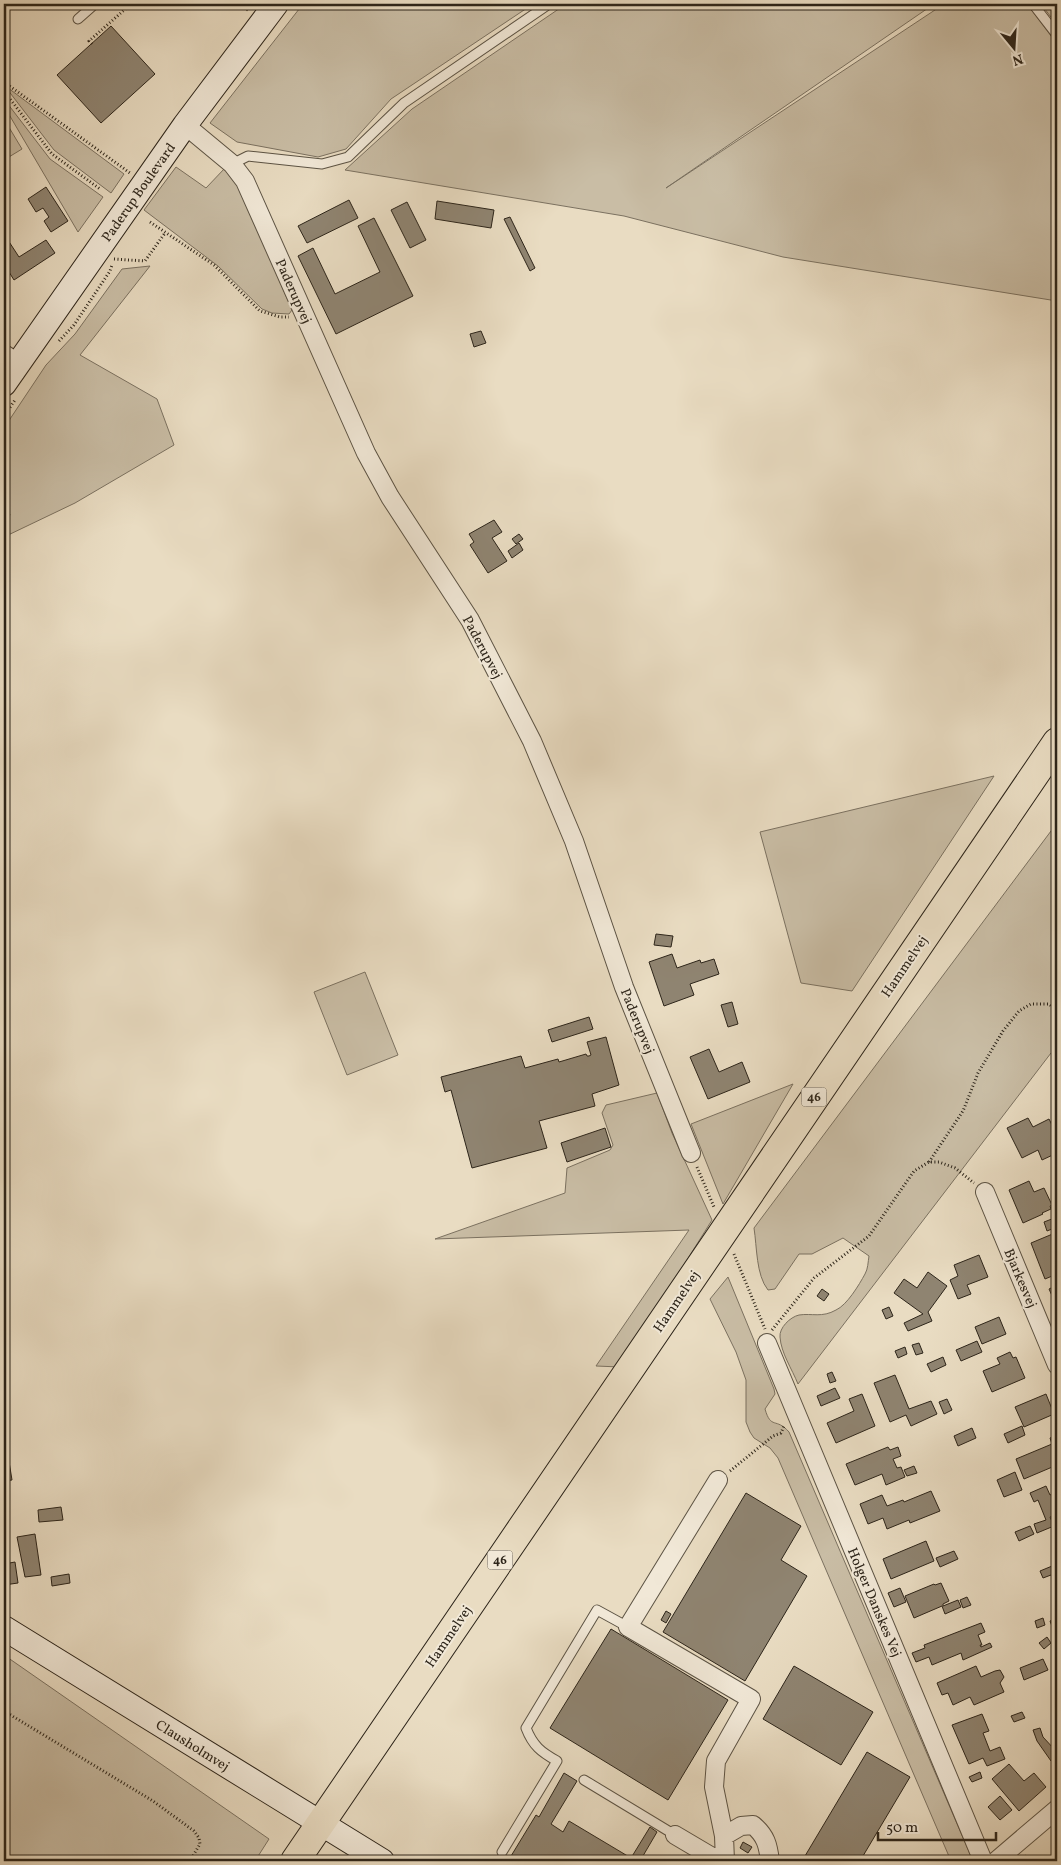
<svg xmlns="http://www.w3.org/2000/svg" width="1061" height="1865" font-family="Vollkorn,serif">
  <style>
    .green { fill: #c9bda5; stroke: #7b7160 }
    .building { fill: #8f8471; stroke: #2d251a }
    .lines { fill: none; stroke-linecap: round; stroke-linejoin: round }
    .lane-casing { stroke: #5c5344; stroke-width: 11 }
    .street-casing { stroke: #5c5344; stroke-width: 20 }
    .secondary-casing { stroke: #2d251a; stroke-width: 26 }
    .highway-casing { stroke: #2d251a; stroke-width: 30 }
    .path { stroke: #2d251a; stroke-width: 3; stroke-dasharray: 1 2.5; stroke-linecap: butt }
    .lane { stroke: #f1e8d7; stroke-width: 9 }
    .street { stroke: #f1e8d7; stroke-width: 18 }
    .secondary { stroke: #f1e8d7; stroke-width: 24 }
    .highway { stroke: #e9dcc2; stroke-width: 28 }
    .labels { text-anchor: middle; stroke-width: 4; stroke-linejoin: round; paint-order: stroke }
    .shield { fill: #f1e8d7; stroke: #686053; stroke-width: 1 }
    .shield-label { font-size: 12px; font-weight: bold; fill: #2d251a }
    .street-label { font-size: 14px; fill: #2d251a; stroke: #f1e8d7 }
  </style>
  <rect width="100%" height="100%" fill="#e9dcc2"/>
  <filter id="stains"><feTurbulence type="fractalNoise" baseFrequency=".004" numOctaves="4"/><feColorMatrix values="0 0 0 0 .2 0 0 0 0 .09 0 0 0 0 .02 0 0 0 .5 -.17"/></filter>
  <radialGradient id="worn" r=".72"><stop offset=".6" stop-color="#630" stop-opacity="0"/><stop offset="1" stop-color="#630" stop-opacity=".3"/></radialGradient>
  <path class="green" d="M303 4H533L391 99 346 149 318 157 237 142 210 123Z
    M566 4H934L666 188 944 4H1027L1057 44V301L783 257 624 216 345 170 412 109Z
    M1041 4H1057V25Z
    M4 85 124 174 111 193 54 150Z
    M4 99 50 159 103 197 78 232 4 106Z
    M4 119 22 149 4 160Z
    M176 167 206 188 225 168 239 186 292 310 289 314 272 313 262 309 218 266 144 210Z
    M150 266 80 355 157 399 174 445 75 503 4 537 10 514 4 518V428L46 365 75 334 122 269Z
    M994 776 852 991 801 983 760 832Z
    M1057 823V1066L1051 1053 798 1384C792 1369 781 1353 780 1337 779 1328 790 1317 799 1315 812 1313 822 1318 836 1310 847 1305 859 1285 865 1274 868 1269 868 1262 869 1256L843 1238 812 1254H799L775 1289 768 1290C756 1275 757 1247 754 1228Z
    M365 972 398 1055 347 1075 314 992Z
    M793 1084 723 1204 691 1124Z
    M657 1093 672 1133 712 1220 620 1367 596 1366 689 1230 435 1239 565 1193 567 1168 610 1150 613 1145 602 1113 606 1105Z
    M728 1277 774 1389 775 1394 765 1409C771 1430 776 1417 789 1432L973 1861H951L778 1458 770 1448 754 1438 750 1432 746 1422V1380L736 1352 710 1299Z
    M4 1655 269 1839 255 1861H4Z"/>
  <path class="building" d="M111 26 155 74 101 123 57 75Z
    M46 187 68 221 51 232 44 221 49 217 43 208 36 212 28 199Z
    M349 200 358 218 307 243 298 226Z
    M437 201 494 210 491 228 435 219Z
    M407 202 426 240 410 248 391 210Z
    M510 217 535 268 530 271 504 219Z
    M374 218 413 296 336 334 298 256 313 248 335 294 380 272 358 226Z
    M4 234 19 257 46 240 55 253 14 280 4 264Z
    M481 331 486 343 474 347 470 334Z
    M494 520 502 532 492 538 507 561 488 573 470 545 474 542 469 534Z
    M519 534 523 539 516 544 512 539Z
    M519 543 523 550 512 558 508 551Z
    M656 934 673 936 671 947 654 945Z
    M672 954 677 968 700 960 701 963 714 959 719 974 690 984 694 995 664 1006 649 962Z
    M732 1002 738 1024 728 1027 721 1005Z
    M589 1017 593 1029 552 1042 548 1030Z
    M606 1037 619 1085 592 1094 595 1106 539 1121 547 1148 472 1168 451 1090 445 1092 441 1077 521 1056 525 1068 558 1059 559 1062 586 1054 587 1056H589L591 1055 587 1042Z
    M709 1049 719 1072 742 1062 750 1082 708 1099 690 1057Z
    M1028 1118 1033 1127 1049 1119 1057 1135V1153L1042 1160 1038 1150 1022 1158 1007 1128Z
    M605 1128 611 1147 567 1162 561 1143Z
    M1029 1181 1034 1192 1044 1188 1052 1205 1050 1206 1051 1209 1042 1213 1043 1214 1023 1223 1009 1190Z
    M1057 1217V1227L1047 1231 1044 1222Z
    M1055 1233 1057 1240V1274L1045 1279 1031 1243Z
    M979 1255 988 1277 967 1285 971 1294 958 1299 950 1280 958 1276 954 1265Z
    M928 1272 947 1286 928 1312 932 1321 908 1331 904 1323 923 1314 894 1293 904 1279 917 1288Z
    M1057 1285V1307L1049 1289Z
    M822 1289 829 1294 824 1301 817 1296Z
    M889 1307 893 1316 886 1319 882 1310Z
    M999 1317 1006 1334 982 1344 975 1327Z
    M977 1341 982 1352 961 1361 956 1350Z
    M919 1343 923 1353 916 1355 912 1345Z
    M905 1347 907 1354 898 1358 895 1351Z
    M1010 1352 1013 1358 1016 1357 1025 1378 992 1392 983 1371 1000 1364 997 1358Z
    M943 1357 946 1365 931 1372 927 1364Z
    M832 1372 836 1381 830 1383 827 1374Z
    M895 1375 909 1409 931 1401 937 1414 911 1426 906 1415 890 1422 874 1383Z
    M835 1388 840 1398 821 1406 817 1396Z
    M862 1394 875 1426 836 1443 827 1423 854 1411 849 1399Z
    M1046 1394 1054 1414 1024 1427 1015 1407Z
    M947 1399 952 1410 944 1414 939 1402Z
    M1022 1426 1025 1435 1008 1443 1004 1434Z
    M972 1428 976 1438 958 1446 954 1436Z
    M4 1431 12 1480 4 1481Z
    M1057 1435V1465L1024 1479 1016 1459 1052 1444 1050 1438Z
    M888 1447 890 1450 898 1447 901 1456 893 1459 897 1468 901 1467 905 1477 886 1485 882 1474 855 1485 846 1464Z
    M914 1466 917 1473 907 1476 904 1470Z
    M1015 1472 1022 1490 1004 1497 997 1480Z
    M1046 1486 1050 1495 1057 1492V1514L1050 1517 1054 1526 1037 1533 1034 1524 1046 1520 1038 1500 1034 1502 1030 1493Z
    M931 1491 940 1511 910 1523 909 1520 887 1529 883 1518 868 1524 860 1504 882 1495 887 1506 903 1500 904 1502Z
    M746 1493 801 1526 781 1560 807 1576 745 1681 663 1632Z
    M61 1507 63 1520 39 1522 38 1510Z
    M1030 1526 1034 1534 1019 1541 1015 1532Z
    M35 1534 41 1575 25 1577 17 1537Z
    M926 1541 934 1561 891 1579 883 1559Z
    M954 1551 958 1559 940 1567 936 1558Z
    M15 1562 18 1583 4 1585V1564Z
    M1057 1564V1576L1052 1578 1051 1575 1043 1578 1040 1571Z
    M69 1574 70 1583 52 1586 51 1577Z
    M941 1583 949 1601 943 1604V1606L958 1600 961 1607 945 1614 942 1606 914 1618 905 1596 934 1584 935 1585Z
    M900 1588 906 1602 894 1607 888 1593Z
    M967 1597 971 1605 963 1608 960 1600Z
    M1057 1609V1627L1053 1629 1050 1621 1055 1619 1052 1611Z
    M666 1611 671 1614 666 1623 661 1620Z
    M1043 1618 1045 1625 1037 1628 1035 1621Z
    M981 1623 985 1632 978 1635 982 1645H980L981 1647 990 1643 992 1647 963 1660 961 1653 932 1665 929 1657 916 1662 912 1653 925 1648 924 1645Z
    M611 1629 728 1700 668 1800 550 1728Z
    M1047 1637 1051 1643 1044 1649 1039 1643Z
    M1043 1659 1048 1670 1024 1680 1020 1668Z
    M794 1666 873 1712 841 1765 763 1719Z
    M976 1666 981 1677 995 1671 1000 1670 1004 1677 1000 1683 1004 1692 974 1705 970 1697 953 1705 948 1693 942 1695 937 1683Z
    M1022 1712 1025 1718 1014 1722 1011 1716Z
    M982 1714 989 1731 983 1733 990 1751 1000 1747 1005 1759 987 1766 983 1758 969 1764 952 1725Z
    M1040 1728 1043 1737 1055 1750 1057 1748V1756L1051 1761 1037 1741 1033 1730Z
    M867 1752 910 1777 860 1861H802Z
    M1009 1764 1024 1781 1034 1773 1046 1787 1019 1811 992 1779Z
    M980 1772 982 1778 972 1782 969 1777Z
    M564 1773 577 1781 551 1824 563 1832 569 1821 631 1858 650 1827 657 1832 640 1861H508L536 1815 539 1817Z
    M1000 1796 1012 1810 1000 1820 988 1807Z
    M743 1842 752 1847 748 1853 740 1848Z
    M1026 1855 1031 1861H1018Z"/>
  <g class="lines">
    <defs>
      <path id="lane" d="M1033 4 1057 35
        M78 19 95 4
        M232 164 248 156 322 164 348 157 404 103 549 4
        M584 1780 675 1835
        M502 1852 557 1761C541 1752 533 1746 526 1728L597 1610 628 1627"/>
      <path id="street" d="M185 125 232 164 245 181 366 453 390 497 470 620 532 741 574 841 624 987 691 1153
        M4 354 18 363
        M985 1192 1057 1365
        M767 1343 983 1861
        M718 1480 628 1627 751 1699 716 1761 714 1787 724 1836 725 1861
        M675 1835 719 1861
        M724 1836 741 1826 753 1825C766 1836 768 1845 770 1861
        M996 1861 1057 1809"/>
      <path id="secondary" d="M4 384 185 125 276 4
        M4 1628 382 1861"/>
      <path id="highway" d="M295 1861 1057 742"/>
    </defs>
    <use href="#lane" class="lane-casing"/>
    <use href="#street" class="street-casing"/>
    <use href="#secondary" class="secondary-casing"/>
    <use href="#highway" class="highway-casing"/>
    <path class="path" d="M238 4 248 10
      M92 44 89 41 131 4
      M4 82 130 173
      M4 91 52 154 100 189
      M150 222 214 265 260 311 280 317H289
      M114 259 145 261 165 233
      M59 341 74 325 110 271 112 265
      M4 416 15 400
      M929 1162 963 1111 978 1073 1003 1031 1019 1011 1031 1004H1049L1057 1011
      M697 1167 714 1207
      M734 1254 765 1329
      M772 1330 814 1278 869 1236 914 1171 929 1162H939L955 1168 974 1183
      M730 1471 773 1436 781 1433 784 1426
      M4 1711 153 1801 194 1831 199 1838 200 1844 190 1861"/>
    <use href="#lane" class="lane"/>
    <use href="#street" class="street"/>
    <use href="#secondary" class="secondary"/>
    <use href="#highway" class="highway"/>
  </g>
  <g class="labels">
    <g class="shield">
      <rect x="801.5" y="1087.5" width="25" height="19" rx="4"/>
      <rect x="487.5" y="1550.5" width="25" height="19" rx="4"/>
    </g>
    <g class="shield-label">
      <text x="814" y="1101">46</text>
      <text x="500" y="1564">46</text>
    </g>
    <g class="street-label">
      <text transform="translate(138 192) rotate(-55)" y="5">Paderup Boulevard</text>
      <text transform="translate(294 291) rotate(66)" y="5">Paderupvej</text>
      <text transform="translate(483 647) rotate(62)" y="5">Paderupvej</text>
      <text transform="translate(904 966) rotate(-56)" y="5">Hammelvej</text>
      <text transform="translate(638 1021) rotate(68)" y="5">Paderupvej</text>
      <text transform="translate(1021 1278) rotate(67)" y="5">Bjarkesvej</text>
      <text transform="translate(676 1301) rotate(-56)" y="5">Hammelvej</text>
      <text transform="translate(875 1602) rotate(67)" y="5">Holger Danskes Vej</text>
      <text transform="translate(448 1636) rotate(-56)" y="5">Hammelvej</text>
      <text transform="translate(193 1745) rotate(32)" y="5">Clausholmvej</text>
    </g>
  </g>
  <rect width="1061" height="1865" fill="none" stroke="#e9dcc2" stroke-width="20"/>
  <rect x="5" y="5" width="1051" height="1855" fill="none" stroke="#2d251a" stroke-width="2.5"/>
  <rect x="10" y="10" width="1041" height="1845" fill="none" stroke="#2d251a"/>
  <g transform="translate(1014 48) rotate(162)" stroke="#f1e8d7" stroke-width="4" paint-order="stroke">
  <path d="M0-4L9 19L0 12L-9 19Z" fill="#2d251a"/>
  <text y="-8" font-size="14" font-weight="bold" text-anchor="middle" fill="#2d251a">N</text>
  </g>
  <path d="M878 1832v8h118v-8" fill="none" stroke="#2d251a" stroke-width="2.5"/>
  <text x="886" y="1832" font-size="15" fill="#2d251a" stroke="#f1e8d7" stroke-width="4" paint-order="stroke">50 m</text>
  <rect width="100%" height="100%" filter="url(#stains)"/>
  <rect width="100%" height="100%" fill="url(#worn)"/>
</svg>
